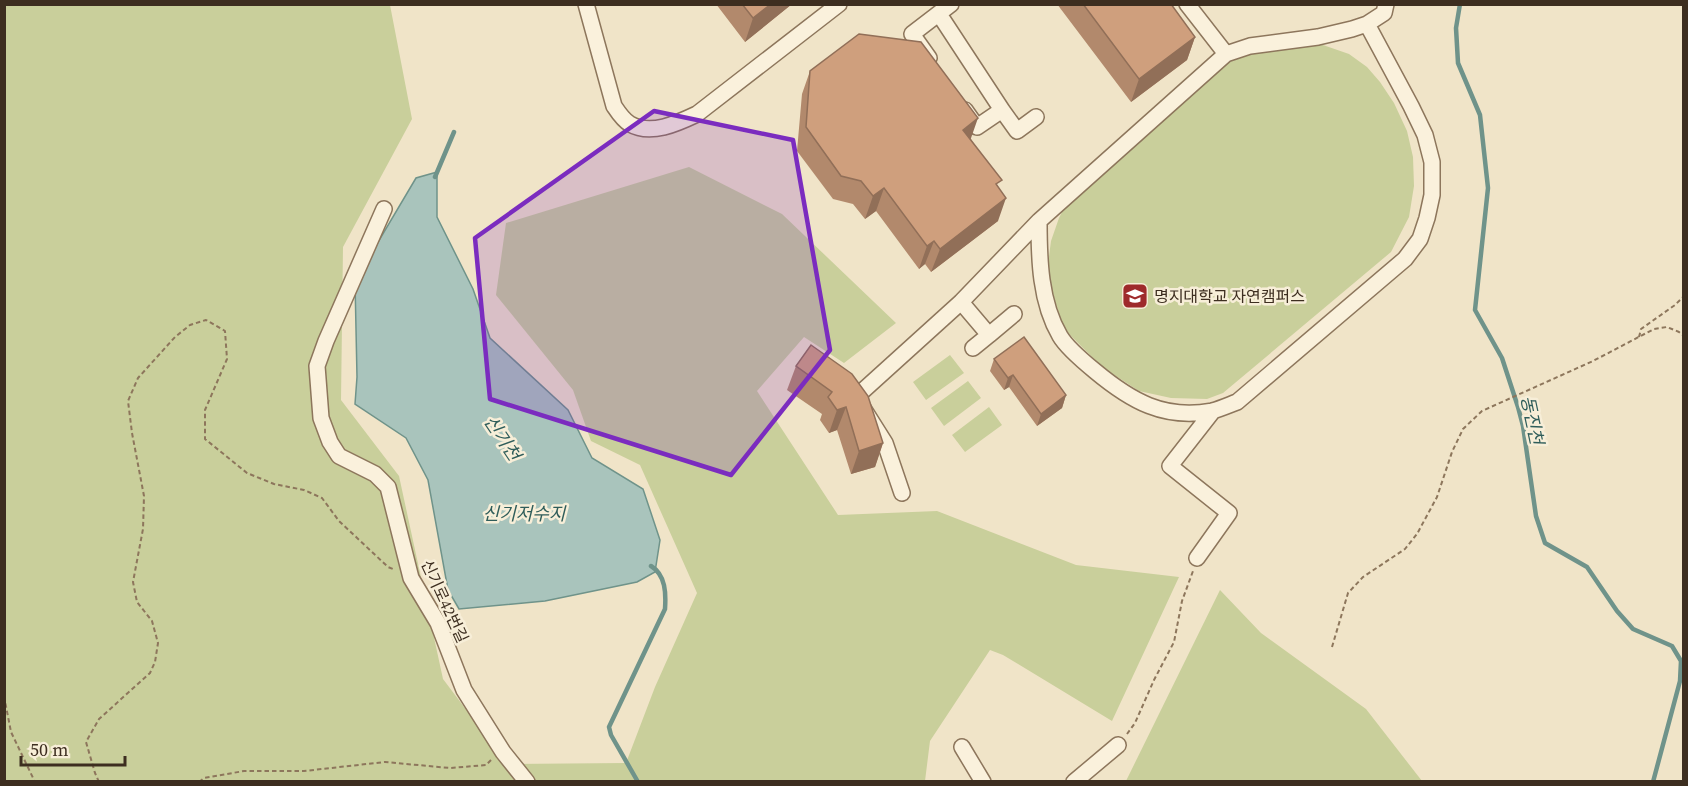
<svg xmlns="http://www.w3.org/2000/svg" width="1688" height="786" font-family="'Source Serif 4','Noto Sans KR',serif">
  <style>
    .green { fill: #c9cf9b }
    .water { fill: #a9c4bc; stroke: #6f938a; stroke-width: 1.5 }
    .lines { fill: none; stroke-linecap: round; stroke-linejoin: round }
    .stream { stroke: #6f938a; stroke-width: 4.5 }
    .minor-casing { stroke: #8d765c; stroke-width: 18 }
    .path { stroke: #8d765c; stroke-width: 2; stroke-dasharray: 4.5 3; stroke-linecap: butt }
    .minor { stroke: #faf1dc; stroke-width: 15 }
    .wall { fill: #b2896c }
    .shaded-wall { fill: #916f58 }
    .building { fill: #cf9f7d; stroke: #916f58; stroke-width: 1.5 }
    .marked { fill: #7b2cbf; fill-opacity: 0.2; stroke: #7b2cbf; stroke-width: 4.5; stroke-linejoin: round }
    .labels { text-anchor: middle; stroke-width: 5; stroke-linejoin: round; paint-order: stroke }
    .poi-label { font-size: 16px; fill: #3d2e20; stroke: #f7eed8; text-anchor: start }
    .street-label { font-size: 16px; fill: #3d2e20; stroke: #f7eed8 }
    .water-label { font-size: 18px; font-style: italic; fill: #2f5d5a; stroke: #f7eed8 }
  </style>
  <rect width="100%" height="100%" fill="#f0e4c8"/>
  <path class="green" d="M5 5H390L412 119 343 247 341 400 399 476 443 679 507 764 626 763 655 687 697 593 640 465 591 441 573 390 496 295 506 223 689 167 782 214 896 323 844 363 804 337 757 391 838 515 937 511 1076 565 1179 577 1112 721 1003 655 990 650 930 741 925 781 5 782Z
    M1297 42 1323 45 1349 54 1367 67 1380 82 1394 103 1407 131 1413 157 1414 186 1409 217 1391 252 1223 393 1207 399 1171 398 1139 391 1102 367 1068 333 1060 318 1051 286 1048 264 1051 241 1059 218 1071 194 1236 53Z
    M950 355 964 373 926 400 913 382Z
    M968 381 981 398 944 426 931 408Z
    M989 407 1002 425 965 452 952 435Z
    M1220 590 1261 633 1366 709 1422 781H1126Z"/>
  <path class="water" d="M437 172V217L473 289 490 338 568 410 592 458 643 489 660 540 655 572 637 582 545 601 459 609 448 590 428 480 406 438 355 404 357 377 355 281 416 178Z"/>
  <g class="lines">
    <path class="stream" d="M1460 4 1456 28 1458 63 1480 115 1488 188 1475 310 1502 358 1518 407 1523 426 1536 516 1545 543 1587 567 1617 611 1633 629 1672 646 1681 661 1680 681 1653 782
      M435 177 454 132
      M638 782 611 735 609 727 665 609C666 594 666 575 651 566"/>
    <defs>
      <path id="minor" d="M586 4 614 106C618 112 623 120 630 124 651 136 678 123 697 114L839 4
        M1187 4 1226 54
        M939 14 1002 110 977 127 965 110
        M1367 24 1411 106 1425 135 1432 162V195L1427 218 1420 239 1405 259 1237 402C1229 405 1220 409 1212 411 1164 420 1131 401 1095 371 1084 362 1067 348 1060 336 1040 302 1039 259 1039 221L1226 54 1250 46 1318 37 1352 29 1367 24 1384 13 1386 4
        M929 58 912 34 951 4
        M1002 110 1017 131 1036 117
        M384 209 326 341 317 366 321 418 330 442 339 456 375 474 388 487 411 578 438 623 464 690 503 752 527 782
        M961 302 989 335 1014 314
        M973 348 989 335
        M902 493 885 443 856 397 961 302 1039 221
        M1197 558 1229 513 1170 466 1213 411
        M962 747 983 782
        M1074 782 1118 745"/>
    </defs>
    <use href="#minor" class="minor-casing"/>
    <path class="path" d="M1639 337 1641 329 1675 305 1684 296
      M1332 647 1348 593 1363 577 1405 549 1417 534 1437 497 1452 452 1463 429 1482 411 1593 361 1654 329 1667 327 1679 332 1684 336
      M4 696 11 732 35 782
      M1127 734 1135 723 1154 680 1174 642 1182 601 1193 571
      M99 782 95 773 86 742 99 719 150 673 155 662 158 643 152 621 137 602 133 582 143 529 144 496 132 433 128 401 138 378 175 337 190 325 206 320 225 331 227 359 205 410V439L247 473 274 484 304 490 322 498 339 521 388 567 393 569
      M199 782 204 778 244 771H304L385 762 450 768 486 765 491 760"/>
    <use href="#minor" class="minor"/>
  </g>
  <path class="wall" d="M716 4H792L745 42Z
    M1057 4H1171L1195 37 1187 60 1131 102Z
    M810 71 971 139 999 188 998 221 931 272 925 264 919 269 876 211 865 219 853 204 833 199 797 151 802 94Z
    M811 345 883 443 875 467 851 474 837 430 829 433 820 420 822 414 787 390 796 366Z
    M994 359 1066 395 1062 408 1037 426 1009 387 1004 390 990 371Z"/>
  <path class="shaded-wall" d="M771 4H792L745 42 753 18Z
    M1195 37 1187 60 1131 102 1139 79Z
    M978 118 970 141 963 130Z
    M884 188 876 211 865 219 873 196Z
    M1006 198 998 221 931 272 940 249Z
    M934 241 925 264 919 269 927 246Z
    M1013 375 1009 387 1004 390 1008 378Z
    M1066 395 1062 408 1037 426 1041 414Z
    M846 407 837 430 829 433 837 410Z
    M883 443 875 467 851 474 859 451Z"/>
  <path class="building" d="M742 4H771L753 18Z
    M1083 4H1171L1195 37 1139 79Z
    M859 34 921 42 978 118 963 130 1002 180 996 184 1006 198 940 249 934 241 927 246 884 188 873 196 861 181 841 176 806 127 810 71Z
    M1024 337 1066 395 1041 414 1013 375 1008 378 994 359Z
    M811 345 852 374 868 396 883 443 859 451 846 407 837 410 828 397 832 392 796 366Z"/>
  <path class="marked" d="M654 111 793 140 830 350 731 475 490 399 475 238Z"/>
  <defs>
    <symbol id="university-square" viewBox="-11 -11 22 22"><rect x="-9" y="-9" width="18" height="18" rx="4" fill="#9e2a2b" stroke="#f7eed8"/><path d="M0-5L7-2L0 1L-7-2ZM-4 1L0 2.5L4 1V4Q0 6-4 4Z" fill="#fff"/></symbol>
  </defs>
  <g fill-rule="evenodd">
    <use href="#university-square" x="1120" y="281" width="30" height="30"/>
  </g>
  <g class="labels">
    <g class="poi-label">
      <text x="1154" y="302">명지대학교 자연캠퍼스</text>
    </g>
    <g class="street-label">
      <text transform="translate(445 601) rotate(65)" y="6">신기로42번길</text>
    </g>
    <g class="water-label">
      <text transform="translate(1532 420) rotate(78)" y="6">동진천</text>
      <text transform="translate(502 438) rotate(56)" y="6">신기천</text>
      <text x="524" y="520">신기저수지</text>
    </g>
  </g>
  <rect width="1688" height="786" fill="none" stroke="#3d2e20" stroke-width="12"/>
  <path d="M21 756v9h104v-9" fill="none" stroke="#3d2e20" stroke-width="3"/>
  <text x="30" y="756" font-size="18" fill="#3d2e20" stroke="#f7eed8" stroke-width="4.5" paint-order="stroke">50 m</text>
</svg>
